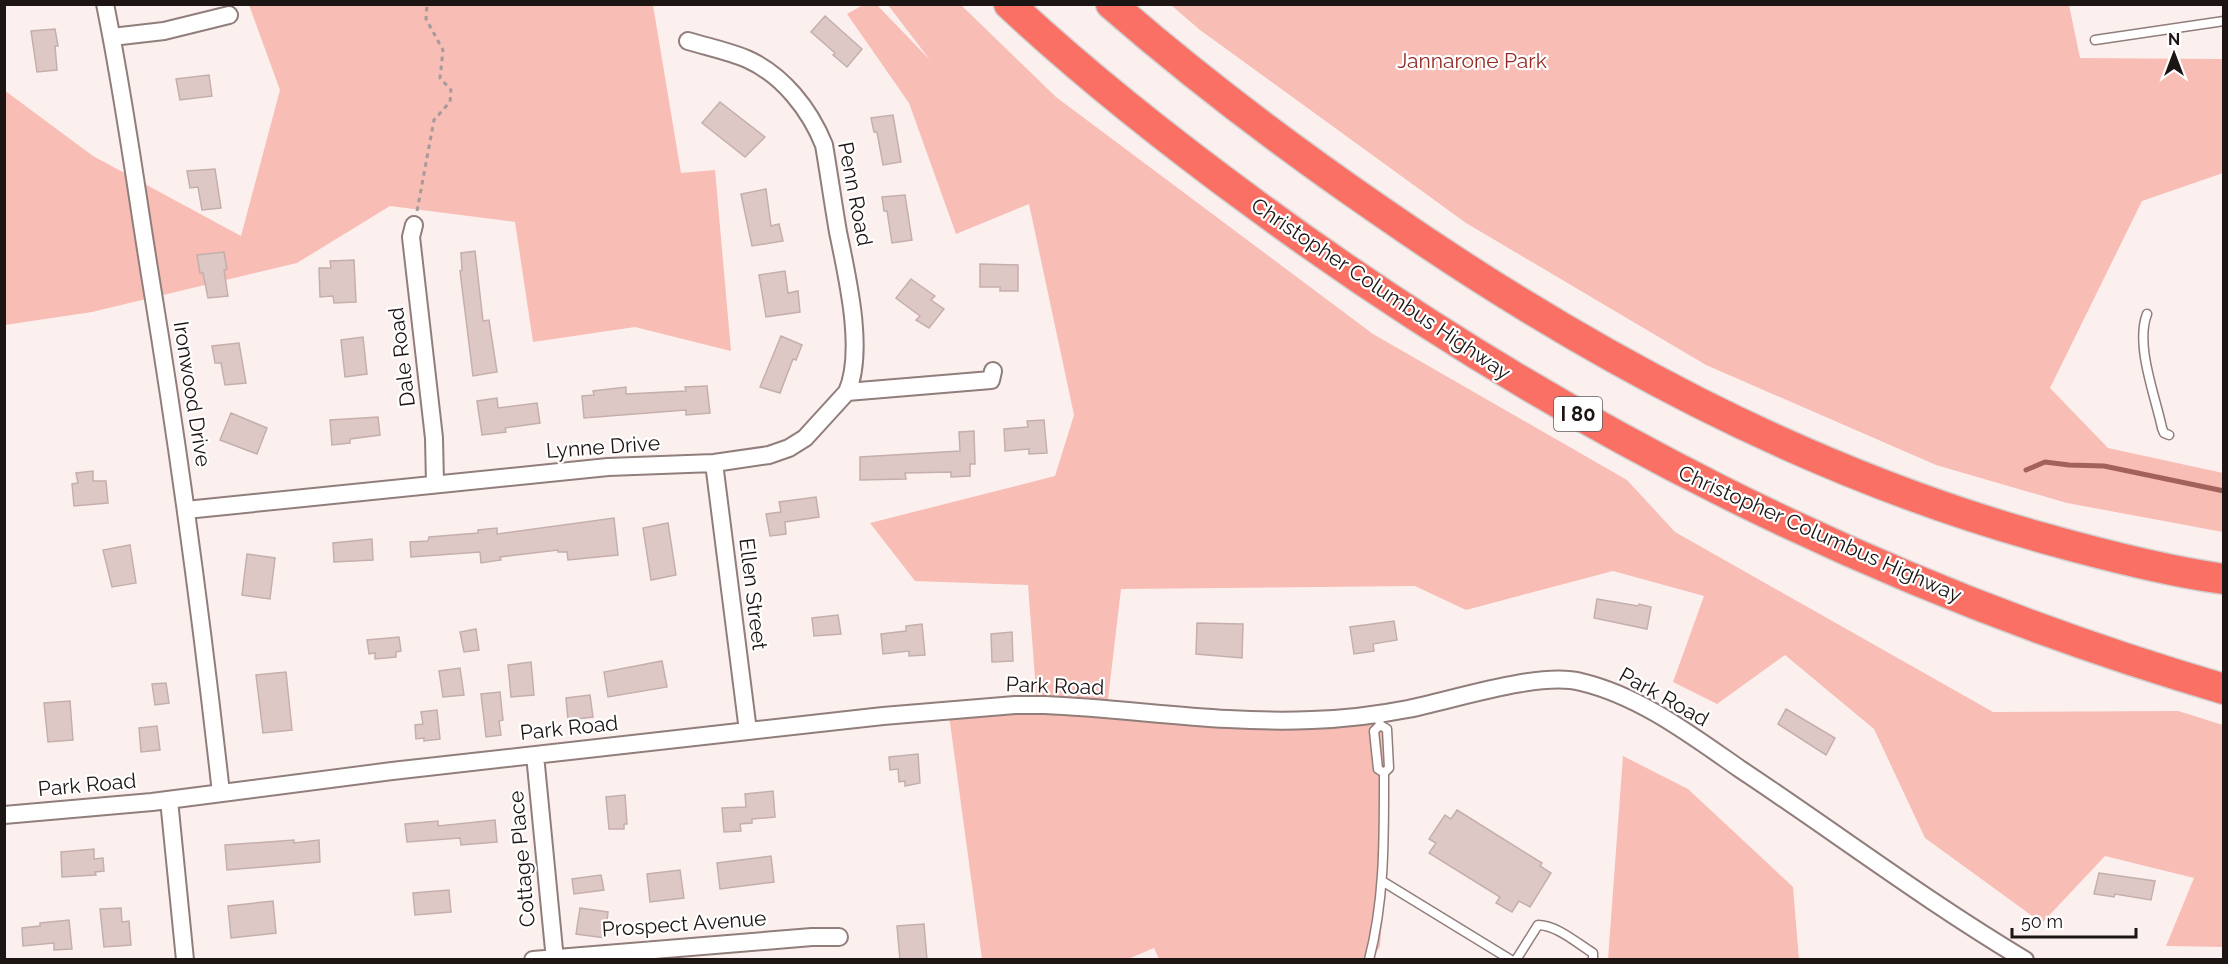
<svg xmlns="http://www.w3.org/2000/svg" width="2228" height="964" font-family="Raleway,sans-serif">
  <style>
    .green { fill: #f8bdb5 }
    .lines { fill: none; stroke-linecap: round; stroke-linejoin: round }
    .stream { stroke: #a2625b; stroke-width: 5 }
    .building { fill: #ddc8c5; stroke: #c4afad; stroke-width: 1.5 }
    .service-casing { stroke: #917e7b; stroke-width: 11 }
    .minor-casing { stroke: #917e7b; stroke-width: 20 }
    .motorway-casing { stroke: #d2d0d0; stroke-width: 33 }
    .path { stroke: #a59b99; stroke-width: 3; stroke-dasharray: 4.5 4.5; stroke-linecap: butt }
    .service { stroke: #fff; stroke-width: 8 }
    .minor { stroke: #fff; stroke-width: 16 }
    .motorway { stroke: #fa7065; stroke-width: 30 }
    .labels { text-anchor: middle; stroke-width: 4.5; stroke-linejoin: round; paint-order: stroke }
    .shield { fill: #fff; stroke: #605b5a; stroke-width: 1.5 }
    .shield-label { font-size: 20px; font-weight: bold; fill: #1c1514 }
    .park-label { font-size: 21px; fill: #932924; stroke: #fff }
    .street-label { font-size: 21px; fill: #1c1514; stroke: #fff }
  </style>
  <rect width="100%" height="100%" fill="#fcf0ee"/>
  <path class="green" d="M249 5H653L681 173 715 170 731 351 635 327 533 342 515 222 390 206 297 263 92 312 5 325 4 90 93 156 241 236 280 90Z
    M863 5H877L930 60 888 5H961L1056 97 1373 334 1627 480 1675 532 1993 712 2178 711 2223 725V947L2166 946 2194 878 2105 856 2042 923 1925 838 1874 729 1785 655 1717 704 1673 682 1704 596 1613 571 1466 610 1415 586 1121 589 1107 708 1384 715 1387 845 1380 947 1370 960 1159 959 1154 948 1128 959H982L948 708 1037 705 1028 585 915 581 870 523 1055 476 1074 415 1029 204 956 234 909 103 847 14Z
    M1171 5H2069L2080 58 2223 59V173L2142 201 2050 388 2108 448 2223 473V532L2067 503 1936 465 1706 365 1466 223 1200 30Z
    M1623 756 1688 789 1793 887 1799 959H1608Z"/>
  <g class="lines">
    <path class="stream" d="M2026 470 2045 462 2069 465 2104 466 2224 491"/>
  </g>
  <path class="building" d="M825 16 862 49 847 67 833 55 835 53 811 32Z
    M55 29 58 46H55L57 70 37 72 31 31Z
    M209 75 212 96 180 100 176 79Z
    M720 102 765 137 745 157 702 123Z
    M893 115 901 162 883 165 877 132H874L871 118Z
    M215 169 221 208 202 210 198 187 190 188 187 171Z
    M766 189 771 226 779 224 783 241 752 246 741 194Z
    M905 195 912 240 892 243 887 211H884L882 197Z
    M475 251 483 321 489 320 497 372 473 376 460 271 462 270 461 253Z
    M224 252 227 269 224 270 228 296 208 298 203 273H200L197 255Z
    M354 260 356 302 334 303 333 296 320 297 319 268H331L330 261Z
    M980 264 1018 265V291H1000V287H980Z
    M785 271 788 293 798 291 800 312 766 317 759 275Z
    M911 279 935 296 931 300 944 309 929 328 916 320 920 316 896 298Z
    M781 336 802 345 796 360 793 359 780 393 760 387Z
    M363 337 367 374 345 377 341 340Z
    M239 343 246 383 225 385 221 363H215L212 346Z
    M707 386 710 413 686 415V410L584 418 582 396 594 395 593 391 626 387V394L686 391 685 387Z
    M497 398 498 408 537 403 540 423 505 428 506 432 482 435 477 401Z
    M231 413 267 428 257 454 220 440Z
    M378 417 380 435 350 439V443L332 445 330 420Z
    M1044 420 1047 453 1029 454V449L1005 451 1004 429 1028 427 1027 421Z
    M974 431 975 464H970V476L951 477V472L905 473 906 479 860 480V457L960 451 959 432Z
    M93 471V481H106L108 503 74 506 72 484 78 483 76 473Z
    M816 497 819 517 785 522 786 534 770 536 766 514 781 512 779 502Z
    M614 518 618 555 568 560 567 552H558V550L500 557 501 560 481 563 480 552 411 557 410 542 428 541 429 537 478 533V530L497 528V534Z
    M668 523 676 575 651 580 643 528Z
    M372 539 373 560 334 562 333 543Z
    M130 545 136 583 112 587 103 550Z
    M247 554 275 558 270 599 242 595Z
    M1597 599 1638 606 1639 604 1651 607 1647 629 1594 618Z
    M838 615 841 634 814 636 812 618Z
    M1394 621 1397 640 1373 644 1374 651 1354 654 1350 627Z
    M1197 623 1243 624 1242 658 1196 654Z
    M922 624 925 655 909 656V651L883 654 881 634 906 631V626Z
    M476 629 479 650 464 652 460 632Z
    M1012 632 1013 661 992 662 991 634Z
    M399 637 401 651 396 652V657L375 659V653L369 654 367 640Z
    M662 661 667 687 608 697 604 672Z
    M531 662 534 695 511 697 508 665Z
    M460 668 464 695 443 697 439 671Z
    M286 672 292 730 263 733 256 675Z
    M166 683 169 703 155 705 152 684Z
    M500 692 503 720 499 721 501 735 486 737 481 694Z
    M590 695 593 717 568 720 566 698Z
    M70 701 73 740 48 742 44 703Z
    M1786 709 1835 738 1826 755 1778 724Z
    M437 710 440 739 424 741V738L416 739 415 725 423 724 421 712Z
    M157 726 160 750 141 752 139 728Z
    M918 754 920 783 905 786V781L899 782 898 769 890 770 889 757Z
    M773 791 775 817 752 819V823L740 824 741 831 724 832 722 808 746 807 745 794Z
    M625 795 627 824H624V829H609L606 797Z
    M1457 810 1542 863 1540 866 1551 873 1530 907 1519 901 1512 912 1496 903 1500 897 1429 853 1436 843 1429 839 1445 815 1451 819Z
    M495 820 497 842 461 845 460 838 407 842 405 824 438 821V826Z
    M294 840V843L319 840 320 862 227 870 225 845Z
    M94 849V859L103 858 104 871 95 872 96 875 62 877 61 852Z
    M771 856 774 882 720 889 717 863Z
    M680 870 684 898 650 902 647 874Z
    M2099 873 2155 881 2151 900 2115 894 2114 897 2094 894Z
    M601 875 604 890 574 894 572 879Z
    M449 890 451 912 415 915 413 893Z
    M273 901 276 933 231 938 228 906Z
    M121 908 122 922 129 921 131 945 104 947 100 909Z
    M580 908 608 912 605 938 576 934Z
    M69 920 72 949 54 950V943L23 946 22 928 40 926V923Z
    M924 924 927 960H900L897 926Z"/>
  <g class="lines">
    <defs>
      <path id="service" d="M2095 40 2224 21
        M2147 314C2135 345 2155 395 2162 428L2164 433 2169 435
        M1378 714 1380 725 1387 729 1389 768 1384 773 1378 769 1374 731 1380 725
        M1382 881 1511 960
        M1369 960C1385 899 1384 835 1384 773
        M1516 960 1538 925C1557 925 1578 944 1593 953V960"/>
      <path id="minor" d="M105 4C124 96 136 189 151 281 179 451 202 622 221 793
        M112 37 164 31 229 15
        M688 41C708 47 728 51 747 59 783 75 810 110 824 145 829 174 833 203 838 232 847 276 865 351 847 392
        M414 225 411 237 434 438 435 484
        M714 463 748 731
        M186 510 608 467 714 463 769 455 789 448 805 438 847 392 991 380 993 371
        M535 755 555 960
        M169 800 185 960
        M4 815 152 802 392 771 748 731 883 716 1015 705H1045C1135 709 1223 724 1312 720 1344 719 1377 715 1408 709 1453 700 1539 671 1581 682 1640 696 1691 735 1740 769 1835 832 1926 901 2025 960
        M533 960 812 937H839"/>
      <path id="motorway" d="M1009 4C1087 77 1170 142 1256 205 1548 420 1875 587 2224 689
        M1111 4C1196 78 1286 146 1379 210 1583 352 1803 471 2043 538 2100 554 2165 571 2224 579"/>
    </defs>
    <use href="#service" class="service-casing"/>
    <use href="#minor" class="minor-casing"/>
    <use href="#motorway" class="motorway-casing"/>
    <path class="path" d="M417 211 434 120 450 102 451 90 440 78 443 50 426 19 427 4"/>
    <use href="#service" class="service"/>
    <use href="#minor" class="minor"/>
    <use href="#motorway" class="motorway"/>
  </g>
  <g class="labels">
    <rect class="shield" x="1554" y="397" width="48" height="34" rx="4.5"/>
    <g class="shield-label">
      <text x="1578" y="421">I 80</text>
    </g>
    <g class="park-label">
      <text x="1472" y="68">Jannarone Park</text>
    </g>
    <g class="street-label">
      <text transform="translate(855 194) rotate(79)" y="7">Penn Road</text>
      <text transform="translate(1381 289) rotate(34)" y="7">Christopher Columbus Highway</text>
      <text transform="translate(402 357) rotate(-97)" y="7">Dale Road</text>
      <text transform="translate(192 394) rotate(81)" y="7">Ironwood Drive</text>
      <text transform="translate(603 447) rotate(-4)" y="7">Lynne Drive</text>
      <text transform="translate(1820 534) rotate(24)" y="7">Christopher Columbus Highway</text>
      <text transform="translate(753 594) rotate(83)" y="7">Ellen Street</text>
      <text transform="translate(1055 686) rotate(2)" y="7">Park Road</text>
      <text transform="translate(1664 697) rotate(29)" y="7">Park Road</text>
      <text transform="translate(569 728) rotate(-6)" y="7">Park Road</text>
      <text transform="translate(87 785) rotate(-5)" y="7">Park Road</text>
      <text transform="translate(522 859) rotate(-95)" y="7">Cottage Place</text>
      <text transform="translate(684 924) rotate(-4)" y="7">Prospect Avenue</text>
    </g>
  </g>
  <rect width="2228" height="964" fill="none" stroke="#1c1514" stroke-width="12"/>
  <g transform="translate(2174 54)" stroke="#ffffff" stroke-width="4.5" paint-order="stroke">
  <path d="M0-4.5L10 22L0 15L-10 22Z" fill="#1c1514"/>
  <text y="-9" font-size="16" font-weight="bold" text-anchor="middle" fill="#1c1514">N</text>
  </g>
  <path d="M2012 928v9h124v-9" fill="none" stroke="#1c1514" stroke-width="3"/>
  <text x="2021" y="928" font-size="18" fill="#1c1514" stroke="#ffffff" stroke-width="4.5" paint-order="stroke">50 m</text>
</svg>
